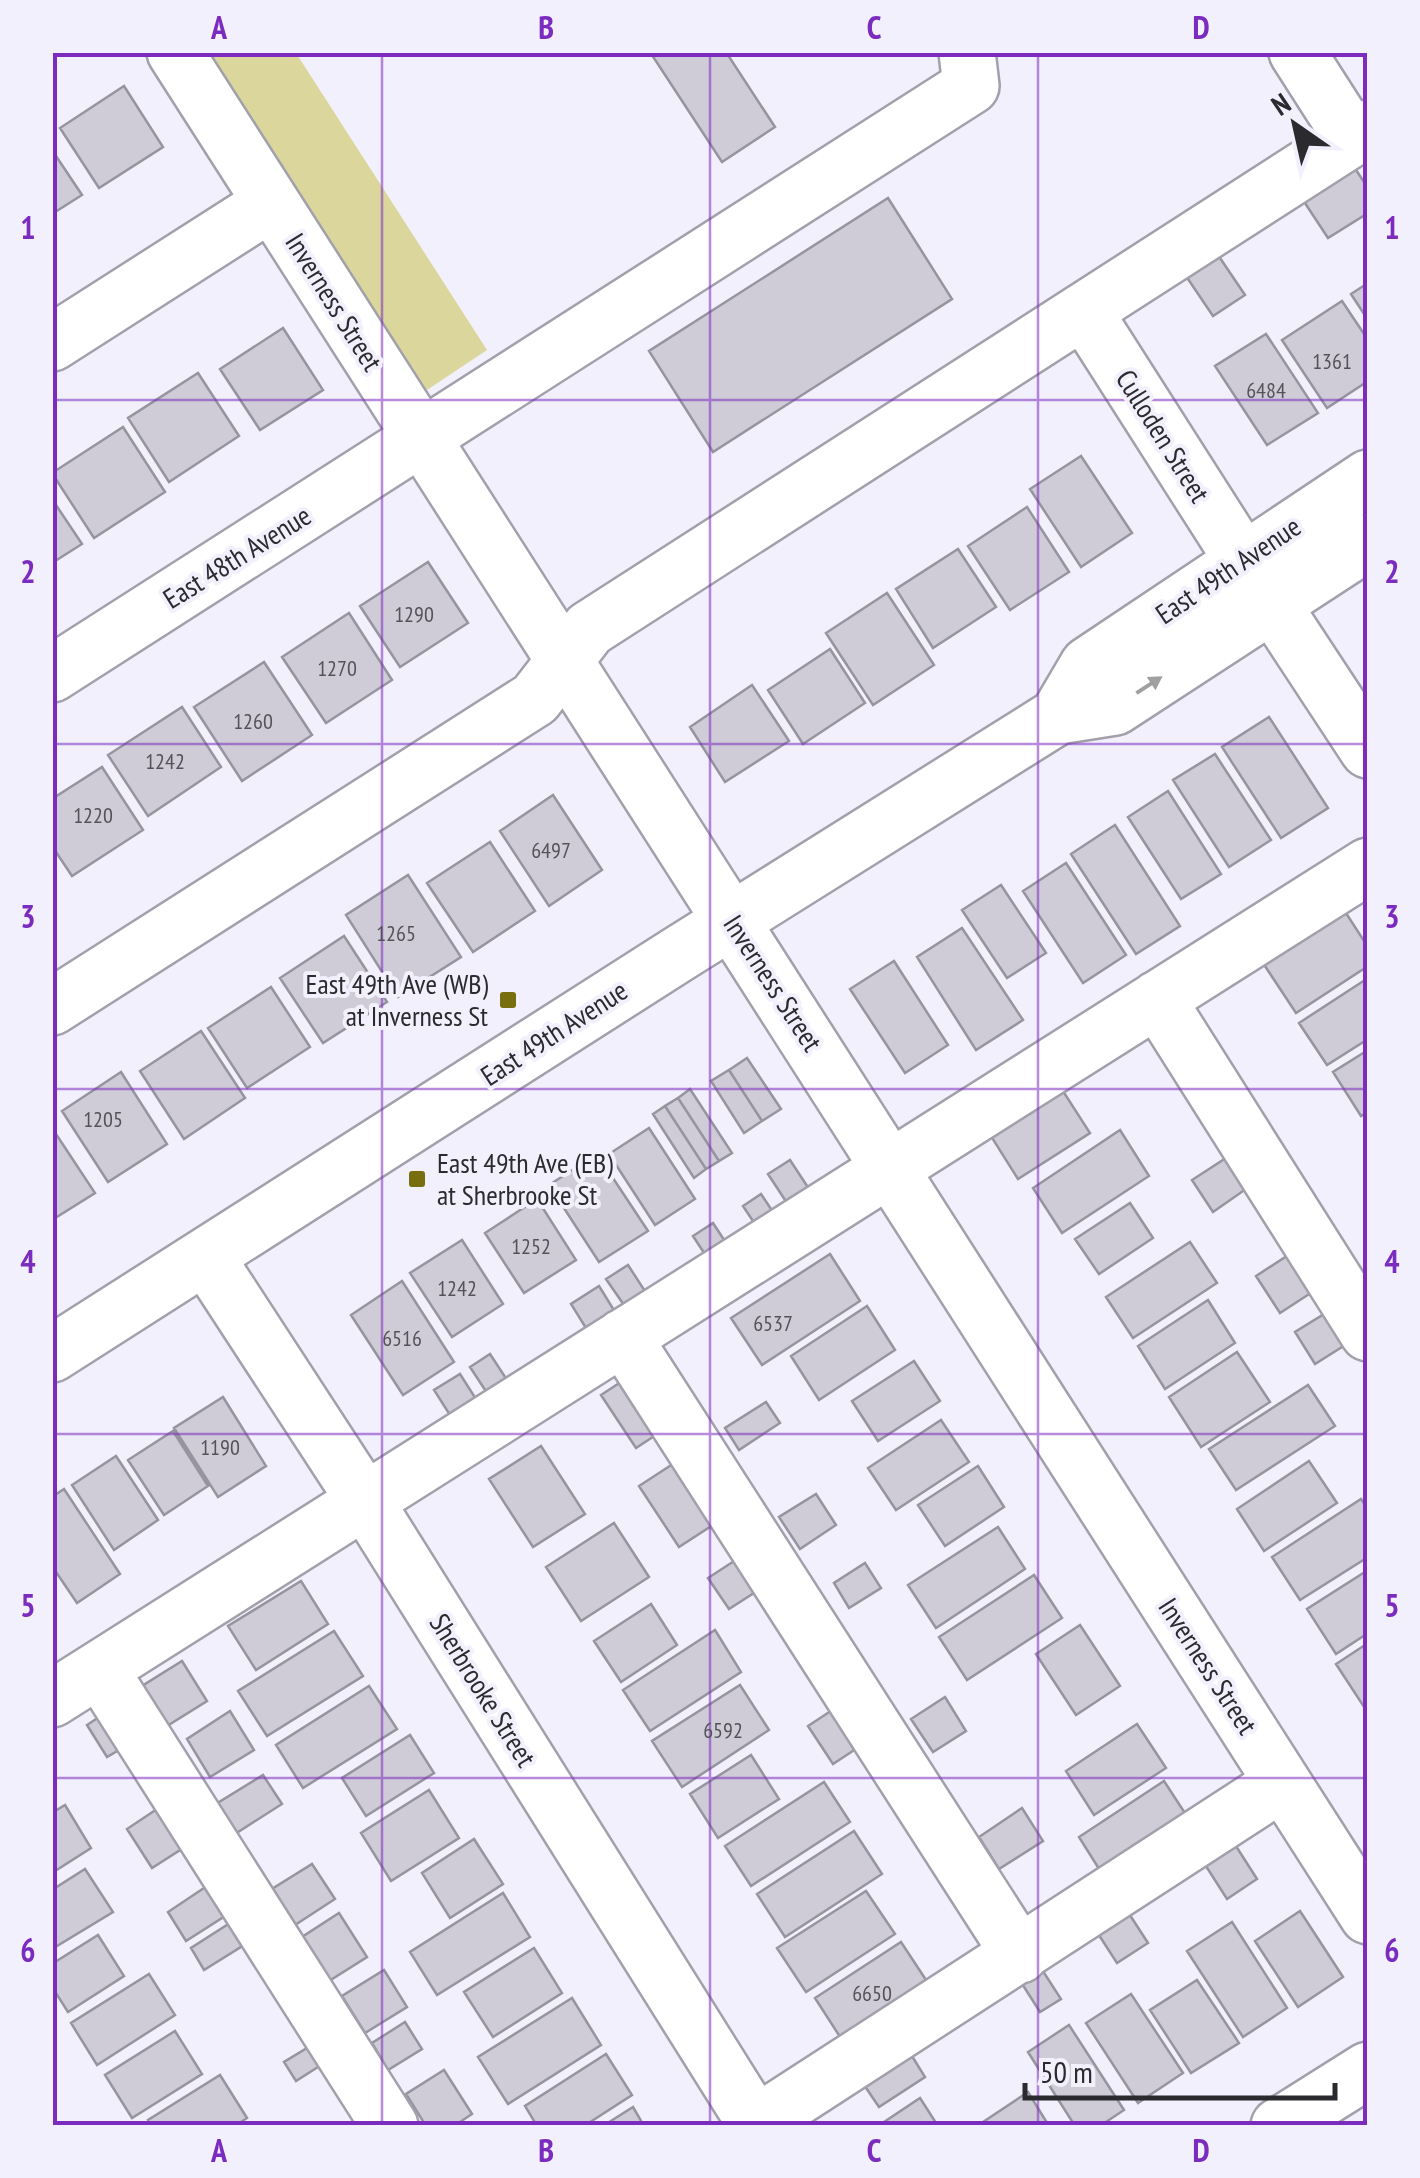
<svg xmlns="http://www.w3.org/2000/svg" width="1420" height="2178" font-family="'PT Sans Narrow',sans-serif">
  <style>
    .green { fill: #dbd69c }
    .building { fill: #cfccd8; stroke: #96949f; stroke-width: 2.5 }
    .lines { fill: none; stroke-linecap: round; stroke-linejoin: round }
    .minor-casing { stroke: #a2a0ab; stroke-width: 60 }
    .minor { stroke: #fff; stroke-width: 55 }
    .oneway { fill: #a09fa1 }
    .grid { fill: none; stroke: #7b2cbf; stroke-width: 2.5; stroke-opacity: 0.55 }
    .poi-dot { fill: #786e0d; stroke: #f2f0fc; stroke-width: 4 }
    .labels { text-anchor: middle; stroke-width: 8; stroke-linejoin: round; paint-order: stroke }
    .number-label { font-size: 22px; fill: #545259 }
    .street-label { font-size: 28px; fill: #2b2a2f; stroke: #f2f0fc }
    .poi-label { font-size: 28px; fill: #2b2a2f; stroke: #f2f0fc; text-anchor: end }
    .neatline { fill: none; stroke: #7b2cbf; stroke-width: 4 }
    .grid-label { font-size: 32px; text-anchor: middle; font-weight: bold; fill: #7b2cbf }
  </style>
  <rect width="100%" height="100%" fill="#f2f0fc"/>
  <path class="green" d="M203 53H296L487 350 421 394Z"/>
  <path class="building" d="M650 52H726L775 127 722 162Z
    M124 86 163 147 99 188 60 128Z
    M52 150 82 195 52 214Z
    M1354 167 1368 188V213L1328 238 1303 200Z
    M888 198 952 299 713 452 649 351Z
    M1218 255 1245 295 1213 316 1186 276Z
    M1368 283V320L1351 294Z
    M1342 301 1368 340V381L1327 408 1282 340Z
    M283 328 323 390 260 430 220 369Z
    M1266 334 1318 413 1267 445 1215 366Z
    M198 373 239 436 169 482 128 418Z
    M123 427 165 492 94 538 52 473Z
    M1081 456 1132 533 1081 567 1030 489Z
    M52 499 82 544 52 563Z
    M1027 507 1069 572 1010 610 968 546Z
    M958 549 996 607 933 648 896 589Z
    M428 562 468 623 400 667 360 606Z
    M887 593 934 665 873 705 826 633Z
    M349 613 392 680 326 723 282 657Z
    M830 649 865 703 803 744 768 690Z
    M264 662 312 735 242 781 194 707Z
    M752 685 789 741 725 782 690 727Z
    M182 707 221 767 148 816 108 755Z
    M1269 717 1328 808 1281 838 1222 747Z
    M1215 754 1271 840 1229 867 1173 780Z
    M102 767 143 830 72 876 52 846V799Z
    M1168 791 1221 874 1181 899 1128 817Z
    M553 795 602 870 549 906 500 831Z
    M1115 825 1180 926 1136 954 1071 854Z
    M490 842 535 911 473 952 427 883Z
    M1066 863 1126 955 1083 983 1023 891Z
    M408 875 461 957 398 997 346 915Z
    M1001 885 1046 953 1007 978 962 910Z
    M1344 910 1368 947V966L1296 1013 1263 963Z
    M962 928 1023 1020 976 1050 917 957Z
    M344 936 387 1002 323 1043 280 978Z
    M894 961 948 1045 905 1073 850 989Z
    M1368 978V1039L1327 1065 1299 1023Z
    M271 987 310 1047 247 1088 208 1028Z
    M201 1031 245 1098 184 1139 140 1071Z
    M1368 1050V1112L1361 1116 1333 1072Z
    M747 1058 781 1109 762 1121 729 1070Z
    M729 1070 762 1121 744 1133 711 1081Z
    M121 1072 167 1144 108 1182 62 1111Z
    M1061 1088 1090 1133 1018 1179 989 1133Z
    M690 1089 732 1153 719 1161 678 1098Z
    M678 1098 719 1161 706 1169 665 1106Z
    M665 1106 706 1169 694 1178 653 1114Z
    M52 1128 95 1193 52 1220Z
    M649 1128 695 1199 655 1225 609 1154Z
    M1120 1130 1149 1176 1062 1233 1033 1188Z
    M597 1154 648 1231 599 1262 549 1185Z
    M1226 1158 1246 1189 1213 1212 1192 1180Z
    M790 1160 811 1192 789 1206 768 1174Z
    M761 1194 783 1227 765 1239 743 1206Z
    M537 1199 576 1260 524 1293 485 1233Z
    M1130 1203 1153 1238 1099 1274 1075 1239Z
    M713 1223 732 1252 712 1265 693 1236Z
    M462 1240 503 1304 452 1337 410 1273Z
    M1190 1242 1217 1283 1133 1338 1106 1297Z
    M1296 1250 1320 1287 1280 1313 1256 1276Z
    M830 1254 860 1301 762 1365 731 1318Z
    M628 1265 654 1305 633 1318 606 1279Z
    M402 1281 454 1362 403 1395 351 1315Z
    M599 1286 617 1315 589 1333 571 1304Z
    M1208 1300 1235 1343 1165 1389 1138 1346Z
    M867 1306 895 1350 819 1400 791 1356Z
    M1329 1311 1350 1342 1315 1364 1295 1332Z
    M1237 1352 1270 1402 1201 1447 1169 1397Z
    M490 1354 515 1392 495 1405 470 1367Z
    M914 1361 940 1401 878 1441 852 1401Z
    M460 1374 483 1410 457 1426 434 1390Z
    M630 1376 665 1429 636 1448 601 1395Z
    M1308 1385 1335 1426 1236 1490 1209 1449Z
    M223 1397 266 1466 218 1497 174 1428Z
    M766 1402 780 1423 739 1450 725 1428Z
    M941 1420 969 1462 896 1510 868 1468Z
    M173 1431 208 1486 164 1515 128 1460Z
    M541 1446 585 1514 533 1547 489 1479Z
    M116 1456 158 1520 114 1550 72 1485Z
    M679 1460 719 1521 679 1547 639 1486Z
    M1309 1461 1337 1503 1264 1551 1237 1509Z
    M978 1466 1004 1507 945 1546 918 1505Z
    M64 1489 120 1574 77 1603 52 1566V1497Z
    M816 1494 836 1525 800 1549 779 1517Z
    M1361 1499 1368 1509V1557L1300 1600 1272 1557Z
    M614 1523 649 1577 581 1621 546 1567Z
    M998 1527 1025 1569 936 1628 908 1585Z
    M748 1552 768 1584 729 1609 708 1578Z
    M865 1563 881 1588 849 1608 834 1583Z
    M1368 1570V1633L1336 1654 1307 1609Z
    M1034 1575 1062 1618 967 1680 939 1637Z
    M301 1581 328 1624 256 1670 228 1626Z
    M651 1604 677 1645 621 1682 594 1641Z
    M1080 1625 1120 1686 1076 1715 1036 1654Z
    M715 1630 741 1672 650 1731 623 1690Z
    M334 1631 363 1676 267 1736 238 1691Z
    M1368 1643V1709L1366 1710 1336 1664Z
    M182 1661 207 1701 167 1726 142 1686Z
    M740 1685 769 1730 682 1787 652 1741Z
    M369 1686 397 1729 303 1788 276 1745Z
    M945 1697 966 1731 933 1752 911 1719Z
    M846 1701 871 1739 833 1764 808 1726Z
    M108 1711 129 1744 107 1757 87 1725Z
    M230 1711 254 1750 210 1777 187 1739Z
    M1137 1724 1166 1768 1094 1815 1066 1771Z
    M410 1735 434 1773 366 1816 342 1778Z
    M751 1755 779 1799 718 1838 690 1794Z
    M263 1775 282 1804 235 1834 216 1804Z
    M1164 1781 1192 1824 1106 1880 1079 1837Z
    M824 1782 850 1822 751 1886 725 1846Z
    M429 1790 459 1838 391 1881 361 1833Z
    M166 1803 191 1843 152 1868 127 1829Z
    M65 1805 91 1848 52 1873V1813Z
    M1022 1808 1043 1841 999 1869 979 1837Z
    M854 1831 882 1874 785 1937 757 1894Z
    M474 1839 503 1884 450 1918 422 1873Z
    M1234 1843 1257 1879 1227 1899 1204 1863Z
    M312 1864 335 1899 295 1925 272 1889Z
    M85 1869 113 1912 52 1949V1890Z
    M207 1886 225 1916 186 1941 168 1912Z
    M866 1891 895 1934 806 1992 777 1948Z
    M503 1893 530 1937 437 1995 410 1952Z
    M1126 1909 1148 1943 1117 1963 1095 1929Z
    M1300 1911 1343 1977 1298 2007 1255 1941Z
    M339 1913 367 1957 329 1981 302 1937Z
    M1232 1922 1287 2008 1243 2037 1187 1951Z
    M230 1923 244 1945 204 1970 191 1948Z
    M98 1935 124 1976 68 2012 52 1987V1964Z
    M901 1942 930 1986 844 2043 815 1998Z
    M534 1948 562 1993 493 2037 464 1992Z
    M1039 1965 1061 1999 1040 2012 1019 1979Z
    M384 1970 407 2007 365 2033 342 1996Z
    M149 1974 175 2015 97 2065 71 2023Z
    M1197 1980 1239 2043 1191 2073 1150 2010Z
    M1131 1994 1183 2073 1138 2103 1086 2023Z
    M572 1998 601 2045 508 2104 478 2057Z
    M405 2022 422 2049 388 2070 372 2043Z
    M1069 2025 1124 2110 1100 2126H1075L1028 2052Z
    M175 2031 202 2074 132 2118 105 2075Z
    M317 2042 329 2060 296 2081 284 2062Z
    M907 2048 925 2077 879 2107 860 2079Z
    M606 2054 632 2095 584 2126H537L525 2106Z
    M444 2070 472 2114 454 2126H426L406 2094Z
    M220 2075 247 2118 235 2126H151L148 2120Z
    M1028 2092 1049 2126H977Z
    M920 2098 938 2126H878Z
    M633 2107 644 2126H603Z"/>
  <g class="lines">
    <defs>
      <path id="minor" d="M175 52 1368 1916
        M1297 52 1352 138
        M1085 313 1242 559
        M52 343 271 203
        M1272 604 1368 750
        M52 674 971 86 967 52
        M1058 716 1088 665 1368 478
        M1157 999 1368 1333
        M52 1007 535 699 589 629 1368 128
        M206 1257 365 1501 757 2126
        M623 1337 1020 1955
        M52 1354 677 955 1058 716 1115 707 1368 542
        M100 1670 390 2126
        M52 1699 1368 866
        M756 2124 1282 1783
        M1279 2126 1368 2070"/>
    </defs>
    <use href="#minor" class="minor-casing"/>
    <use href="#minor" class="minor"/>
  </g>
  <defs><path id="oneway-solid" d="M-6-.8H1V-3.2L6.5 0L1 3.2V.8H-6Z" transform="scale(2.5)"/></defs>
  <use class="oneway" href="#oneway-solid" transform="translate(1149 685) rotate(-33)"/>
  <path class="grid" d="M382 52V2126M710 52V2126M1038 52V2126M52 400H1368M52 744H1368M52 1089H1368M52 1434H1368M52 1778H1368"/>
  <g class="poi-dot">
    <rect x="498" y="990" width="20" height="20" rx="5"/>
    <rect x="407" y="1169" width="20" height="20" rx="5"/>
  </g>
  <g class="labels">
    <g class="number-label">
      <text x="1332" y="369">1361</text>
      <text x="1266" y="398">6484</text>
      <text x="414" y="622">1290</text>
      <text x="337" y="676">1270</text>
      <text x="253" y="729">1260</text>
      <text x="165" y="769">1242</text>
      <text x="93" y="823">1220</text>
      <text x="551" y="858">6497</text>
      <text x="396" y="941">1265</text>
      <text x="103" y="1127">1205</text>
      <text x="531" y="1254">1252</text>
      <text x="457" y="1296">1242</text>
      <text x="773" y="1331">6537</text>
      <text x="402" y="1346">6516</text>
      <text x="220" y="1455">1190</text>
      <text x="723" y="1738">6592</text>
      <text x="872" y="2001">6650</text>
    </g>
    <g class="street-label">
      <text transform="translate(334 302) rotate(58)" y="10">Inverness Street</text>
      <text transform="translate(1163 436) rotate(58)" y="10">Culloden Street</text>
      <text transform="translate(237 557) rotate(-32)" y="10">East 48th Avenue</text>
      <text transform="translate(1228 570) rotate(-34)" y="10">East 49th Avenue</text>
      <text transform="translate(773 983) rotate(57)" y="10">Inverness Street</text>
      <text transform="translate(554 1033) rotate(-33)" y="10">East 49th Avenue</text>
      <text transform="translate(1208 1666) rotate(57)" y="10">Inverness Street</text>
      <text transform="translate(483 1690) rotate(58)" y="10">Sherbrooke Street</text>
    </g>
    <g class="poi-label">
      <text x="488" y="994">East 49th Ave (WB)<tspan x="488" dy="32">at Inverness St</tspan></text>
      <text x="437" y="1173" text-anchor="start">East 49th Ave (EB)<tspan x="437" dy="32">at Sherbrooke St</tspan></text>
    </g>
  </g>
  <rect width="1420" height="2178" fill="none" stroke="#f2f0fc" stroke-width="110"/>
  <g transform="translate(1295 125) rotate(326)" stroke="#f2f0fc" stroke-width="8" paint-order="stroke">
  <path d="M0-8L18 38L0 25L-18 38Z" fill="#2b2a2f"/>
  <text y="-15" font-size="28" font-weight="bold" text-anchor="middle" fill="#2b2a2f">N</text>
  </g>
  <path d="M1025 2083v15h310v-15" fill="none" stroke="#2b2a2f" stroke-width="5"/>
  <text x="1040" y="2083" font-size="30" fill="#2b2a2f" stroke="#f2f0fc" stroke-width="8" paint-order="stroke">50 m</text>
  <rect x="55" y="55" width="1310" height="2068" class="neatline"/>
  <g class="grid-label">
    <text x="219" y="39">A</text>
    <text x="546" y="39">B</text>
    <text x="874" y="39">C</text>
    <text x="1201" y="39">D</text>
    <text x="28" y="239">1</text>
    <text x="1392" y="239">1</text>
    <text x="28" y="583">2</text>
    <text x="1392" y="583">2</text>
    <text x="28" y="928">3</text>
    <text x="1392" y="928">3</text>
    <text x="28" y="1273">4</text>
    <text x="1392" y="1273">4</text>
    <text x="28" y="1617">5</text>
    <text x="1392" y="1617">5</text>
    <text x="28" y="1962">6</text>
    <text x="1392" y="1962">6</text>
    <text x="219" y="2162">A</text>
    <text x="546" y="2162">B</text>
    <text x="874" y="2162">C</text>
    <text x="1201" y="2162">D</text>
  </g>
</svg>
